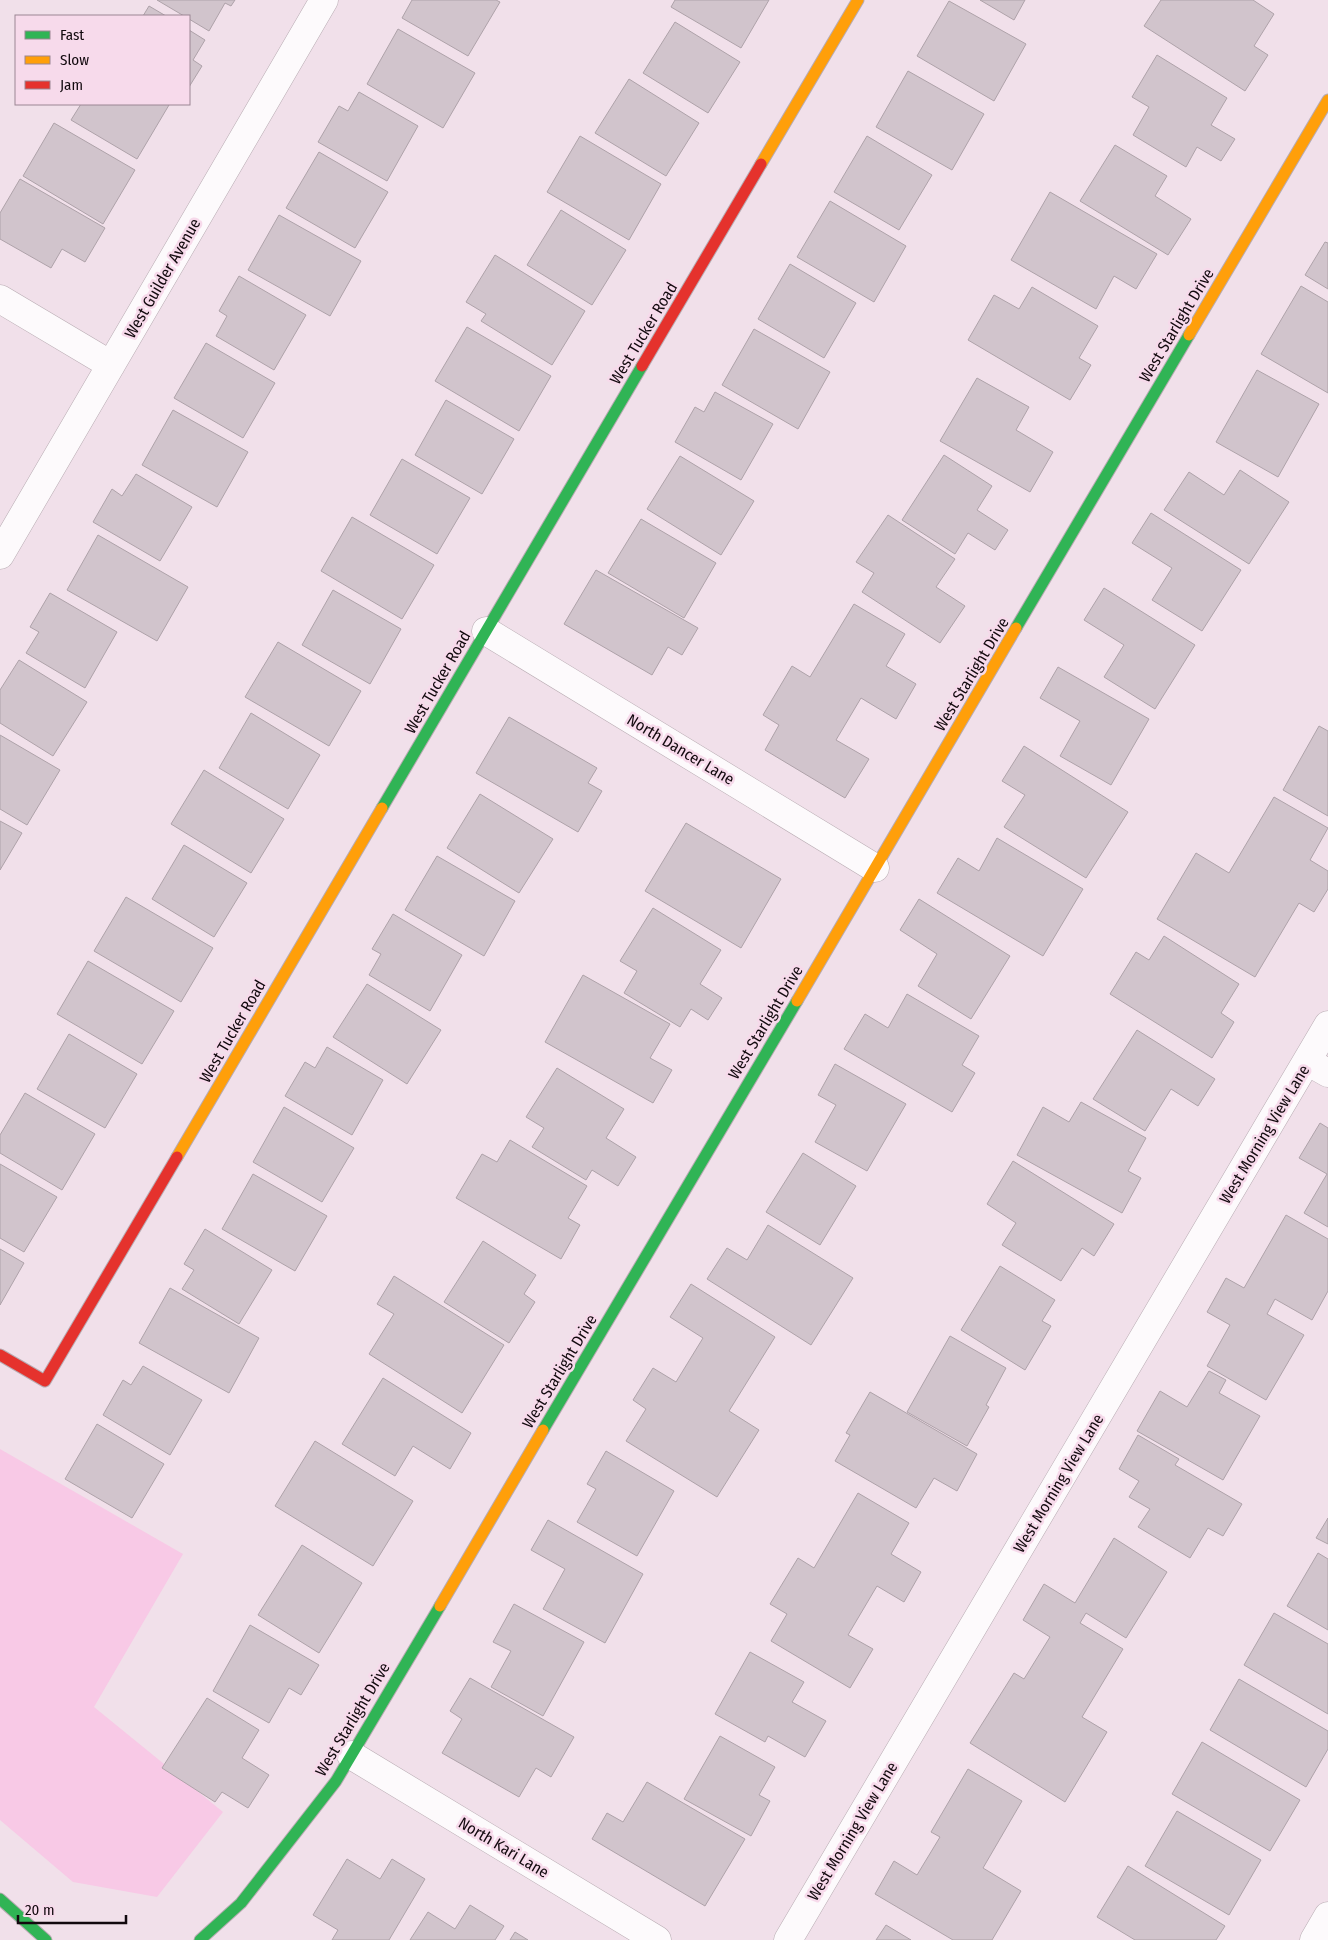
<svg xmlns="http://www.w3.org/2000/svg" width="1328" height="1940" font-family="'Fira Sans Condensed',sans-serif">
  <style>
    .green { fill: #f8c9e6 }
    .building { fill: #d1c4cc; stroke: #aea2a9 }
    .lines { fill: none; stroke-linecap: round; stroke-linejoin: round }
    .street-casing { stroke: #b8abb2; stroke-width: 29 }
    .fast-casing { stroke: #b8abb2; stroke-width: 13 }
    .slow-casing { stroke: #b8abb2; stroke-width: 13 }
    .jam-casing { stroke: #b8abb2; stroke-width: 13 }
    .street { stroke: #fdfafc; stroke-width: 28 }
    .fast { stroke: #30b455; stroke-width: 11 }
    .slow { stroke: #ff9f0a; stroke-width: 11 }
    .jam { stroke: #e5322d; stroke-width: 11 }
    .labels { text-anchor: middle; stroke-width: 5; stroke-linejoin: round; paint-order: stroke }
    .street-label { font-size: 16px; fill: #12090e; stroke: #f7daeb }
  </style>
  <rect width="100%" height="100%" fill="#f1e0ea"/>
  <path class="green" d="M0 1449 183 1554 94 1707 223 1812 157 1897 73 1882 0 1820Z"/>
  <path class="building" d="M157 0H235L231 6 225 3 209 31 189 19V16H184Z
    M412 0H496L500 2 468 56 402 18Z
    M675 0H769L741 48 671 7Z
    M980 0H1025L1014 20Z
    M1161 0H1253L1274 14 1254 46 1268 55 1245 91 1144 26Z
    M949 1 1026 44 994 101 917 56Z
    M149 6 166 16H143Z
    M675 22 740 62 708 113 643 73Z
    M398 29 475 73 443 128 367 84Z
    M189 30 205 40 193 60 202 66 189 87Z
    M1157 55 1227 98 1211 125 1235 139 1221 161 1197 147 1186 167 1133 135 1149 107 1132 97Z
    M908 71 984 114 952 170 876 127Z
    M629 79 699 123 666 176 595 133Z
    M359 92 418 126 387 181 318 142 339 106 348 111Z
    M81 104H167L169 105 137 159 71 120Z
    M54 123 135 170 103 224 23 176Z
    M580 136 661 184 629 240 547 192Z
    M867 136 932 175 899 230 834 192Z
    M1115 145 1167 176 1155 196 1191 219 1168 255 1080 201Z
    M319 152 388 192 355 248 286 208Z
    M20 179 105 228 85 262 62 249 51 268 0 239V213Z
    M1050 192 1157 254 1136 289 1114 276 1096 309 1011 260Z
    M830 201 906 246 874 302 797 257Z
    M561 210 626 250 592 305 527 265Z
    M279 215 361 261 330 316 248 270Z
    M1325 242 1328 243V289L1305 275Z
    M495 255 585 311 552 365 481 321 486 314 466 302Z
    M790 264 856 303 824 358 758 319Z
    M239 276 306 315 274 370 216 336 227 316 219 311Z
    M1301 286 1328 302V393L1261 354Z
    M1032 287 1098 326 1079 358 1091 365 1070 400 968 340 994 295 1019 309Z
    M467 327 551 376 519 431 435 381Z
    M754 329 830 372 798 429 722 385Z
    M206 343 275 383 243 438 174 398Z
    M1257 370 1319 404 1278 477 1216 442Z
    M977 378 1029 407 1016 430 1053 452 1030 492 940 441Z
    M715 392 773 424 741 480 675 442 695 407 704 412Z
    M446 400 514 439 482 494 415 455Z
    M173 410 248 452 217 507 142 465Z
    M944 455 992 486 977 510 1008 530 995 550 968 533 955 554 902 520Z
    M680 456 754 501 721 555 647 509Z
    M402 459 470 498 437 554 370 515Z
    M1240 470 1289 502 1249 564 1164 510 1189 472 1224 495Z
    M136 474 192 507 160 561 93 522 112 489 122 496Z
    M1151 513 1241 570 1202 631 1152 600 1172 568 1132 543Z
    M888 515 955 559 936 587 965 606 940 643 862 592 874 573 856 562Z
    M352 517 434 565 402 619 321 571Z
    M641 519 716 563 684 618 608 573Z
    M98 535 188 587 157 641 67 590Z
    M596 570 698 628 682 655 668 647 652 675 564 624Z
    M1104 588 1195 645 1155 709 1104 677 1124 645 1084 620Z
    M333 590 401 629 370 684 302 645Z
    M50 593 117 632 85 688 26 653 39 632 30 627Z
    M854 604 905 634 886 666 916 684 896 719 861 698 836 740 869 759 845 798 765 750 779 725 763 715 792 666 810 677Z
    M278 642 361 691 329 746 245 697Z
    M19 660 87 702 53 756 0 723V690Z
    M1058 667 1149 719 1111 785 1060 756 1080 721 1040 698Z
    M251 713 320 755 288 809 219 768Z
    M509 717 597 768 588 783 602 791 578 832 476 773Z
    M1319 726 1328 731V816L1283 790Z
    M0 735 60 770 27 825 0 809Z
    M1024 746 1128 812 1086 878 1004 827 1025 795 1002 781Z
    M204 770 284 819 251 873 171 824Z
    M480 794 553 839 519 893 447 848Z
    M1274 797 1328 828 1310 860 1328 871V889L1314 912 1299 903 1255 977 1157 919 1196 853 1229 873Z
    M0 821 22 833 0 870Z
    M686 823 781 879 741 948 645 891Z
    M997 838 1083 889 1043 956 937 893 958 858 979 871Z
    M184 845 247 883 214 937 152 899Z
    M437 856 515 901 484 956 405 910Z
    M126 897 213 948 181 1002 94 951Z
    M919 899 1010 956 971 1019 918 986 937 954 900 930Z
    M653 908 721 950 700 984 722 998 708 1020 691 1009 680 1027 624 993 637 971 620 961Z
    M393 914 462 955 430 1011 369 975 381 954 372 949Z
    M1164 936 1239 984 1221 1013 1234 1022 1212 1058 1110 994 1136 952 1149 960Z
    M88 961 174 1011 142 1064 57 1014Z
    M583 975 670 1024 650 1058 672 1070 653 1103 545 1042Z
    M367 984 441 1030 407 1084 333 1037Z
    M907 994 979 1036 962 1065 975 1073 952 1112 844 1049 865 1014 888 1028Z
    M1137 1030 1215 1079 1198 1106 1171 1089 1145 1131 1093 1099Z
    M69 1034 137 1074 105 1128 37 1089Z
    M327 1047 383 1080 352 1135 285 1096 305 1062 315 1068Z
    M835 1064 906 1104 867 1171 815 1142 836 1105 818 1095Z
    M557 1068 624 1109 606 1138 636 1157 618 1186 592 1170 586 1180 532 1147 544 1128 526 1117Z
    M25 1093 95 1134 62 1190 0 1153V1135Z
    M1081 1102 1146 1138 1128 1171 1141 1178 1122 1213 1017 1155 1043 1107 1069 1122Z
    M284 1107 354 1148 322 1202 253 1162Z
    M1320 1123 1328 1128V1227L1304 1213 1327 1174 1299 1158Z
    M510 1140 587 1186 568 1218 580 1225 561 1259 456 1198 482 1154 497 1162Z
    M803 1153 856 1186 820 1245 766 1212Z
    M1013 1161 1114 1224 1094 1256 1082 1248 1061 1281 1002 1245 1016 1223 987 1204Z
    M0 1164 57 1197 24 1252 0 1238Z
    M253 1174 327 1216 295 1271 222 1229Z
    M1286 1215 1328 1239V1291L1312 1320 1275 1299 1267 1314 1304 1335 1266 1400 1207 1366 1230 1325 1207 1312 1226 1278 1244 1288Z
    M768 1225 853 1278 811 1345 707 1279 727 1248 747 1260Z
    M205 1229 272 1270 239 1324 182 1289 194 1270 184 1264Z
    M483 1241 536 1275 524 1294 535 1302 509 1343 444 1302Z
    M0 1249 24 1263 0 1305Z
    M1000 1266 1055 1300 1042 1321 1051 1326 1025 1370 961 1330Z
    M394 1276 504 1345 462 1413 369 1354 394 1314 377 1304Z
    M691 1284 775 1337 729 1411 759 1430 717 1497 626 1441 646 1409 633 1400 653 1368 676 1382 703 1338 670 1317Z
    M170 1288 259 1338 229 1393 139 1343Z
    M950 1336 1006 1368 986 1405 989 1407 967 1446 907 1412Z
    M143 1366 202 1400 170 1455 103 1415 123 1380 131 1385Z
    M1209 1371 1226 1380 1219 1393 1260 1416 1223 1480 1137 1431 1160 1391 1187 1407Z
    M383 1378 471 1433 450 1469 413 1446 395 1476 342 1444Z
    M870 1392 977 1454 957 1491 934 1478 916 1508 835 1461 850 1435 846 1433Z
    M97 1424 164 1464 132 1518 65 1479Z
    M1138 1435 1179 1459 1175 1465 1242 1504 1223 1536 1208 1528 1190 1558 1138 1527 1150 1509 1129 1497 1139 1481 1119 1469Z
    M315 1441 413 1501 373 1566 275 1506Z
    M606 1451 674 1491 637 1556 577 1522 596 1489 587 1484Z
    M858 1493 909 1523 891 1554 921 1572 904 1602 877 1586 848 1635 873 1649 850 1688 771 1641 787 1614 770 1604 798 1558 814 1568Z
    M1328 1518V1544L1316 1538Z
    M548 1520 643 1574 605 1643 543 1609 565 1569 531 1550Z
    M1114 1538 1167 1572 1126 1638 1086 1613 1080 1623 1123 1649 1082 1717 1107 1732 1065 1802 970 1743 1014 1673 1024 1679 1050 1637 1023 1620 1044 1584 1075 1603Z
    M302 1545 362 1583 319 1653 258 1615Z
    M1318 1553 1328 1559V1630L1287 1606Z
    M514 1604 584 1642 543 1716 491 1687 511 1651 493 1642Z
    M1274 1613 1328 1644V1714L1244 1665Z
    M250 1625 319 1665 301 1695 289 1688 269 1723 213 1691Z
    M750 1652 804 1682 792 1702 826 1721 805 1757 768 1736 765 1742 715 1714Z
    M470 1678 574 1737 551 1777 536 1768 519 1797 442 1753 462 1719 450 1711Z
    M1239 1679 1328 1731V1749L1306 1787 1210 1730Z
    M207 1698 259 1730 242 1758 269 1775 248 1808 222 1792 215 1802 162 1768Z
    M720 1736 775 1767 759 1795 770 1801 751 1836 684 1799Z
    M1202 1742 1300 1800 1270 1851 1172 1794Z
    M968 1769 1022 1801 983 1868 1021 1891 992 1940H953L875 1894 894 1861 917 1875 940 1837 931 1832Z
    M647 1782 745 1839 705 1906 592 1839 607 1813 623 1822Z
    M1177 1811 1261 1860 1229 1915 1145 1866Z
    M347 1859 380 1879 392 1859 425 1879 389 1940H332L338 1930 313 1915Z
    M1128 1866 1225 1926 1216 1940H1135L1097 1917Z
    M470 1905 504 1926 495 1940H410L428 1912 455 1929Z
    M886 1925 911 1940H876Z
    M515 1932 528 1940H510Z"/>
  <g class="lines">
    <defs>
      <path id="street" d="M0 299 111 365
        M0 555 324 0
        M486 631 875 868
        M1307 1061 1328 1073
        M351 1755 657 1940
        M788 1940 1328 1025
        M1314 1940 1328 1916"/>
      <path id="fast" d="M1016 628 1189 335
        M382 808 642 366
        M543 1430 797 1001
        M0 1899 46 1940
        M200 1940 241 1903 336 1781 440 1606"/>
      <path id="slow" d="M761 164 858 0
        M1189 335 1328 100
        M797 1001 1016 628
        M177 1157 382 808
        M440 1606 543 1430"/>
      <path id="jam" d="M642 366 761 164
        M0 1355 45 1381 177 1157"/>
    </defs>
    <use href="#street" class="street-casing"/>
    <use href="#fast" class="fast-casing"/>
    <use href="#slow" class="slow-casing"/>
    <use href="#jam" class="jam-casing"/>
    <use href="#street" class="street"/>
    <use href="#fast" class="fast"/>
    <use href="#slow" class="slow"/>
    <use href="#jam" class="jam"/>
  </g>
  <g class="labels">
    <g class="street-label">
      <text transform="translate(162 278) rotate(-60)" y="6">West Guilder Avenue</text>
      <text transform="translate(1176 325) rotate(-59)" y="6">West Starlight Drive</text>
      <text transform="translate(643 333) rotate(-59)" y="6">West Tucker Road</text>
      <text transform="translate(971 674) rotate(-59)" y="6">West Starlight Drive</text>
      <text transform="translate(437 682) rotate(-60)" y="6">West Tucker Road</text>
      <text transform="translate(681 749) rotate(31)" y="6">North Dancer Lane</text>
      <text transform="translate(765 1022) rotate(-59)" y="6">West Starlight Drive</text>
      <text transform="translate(232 1031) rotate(-60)" y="6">West Tucker Road</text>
      <text transform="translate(1264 1134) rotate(-59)" y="6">West Morning View Lane</text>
      <text transform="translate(559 1371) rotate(-59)" y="6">West Starlight Drive</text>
      <text transform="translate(1058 1483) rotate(-59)" y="6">West Morning View Lane</text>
      <text transform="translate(352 1719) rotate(-59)" y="6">West Starlight Drive</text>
      <text transform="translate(852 1831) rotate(-59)" y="6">West Morning View Lane</text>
      <text transform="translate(504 1847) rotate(31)" y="6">North Kari Lane</text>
    </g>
  </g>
  <rect x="15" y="15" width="175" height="90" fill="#f7daeb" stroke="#9b8693"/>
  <rect x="25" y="31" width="25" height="8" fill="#30b455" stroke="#9b8693"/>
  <text x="60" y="40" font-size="15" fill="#12090e">Fast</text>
  <rect x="25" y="56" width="25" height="8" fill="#ff9f0a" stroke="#9b8693"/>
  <text x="60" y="65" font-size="15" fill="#12090e">Slow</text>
  <rect x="25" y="81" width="25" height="8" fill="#e5322d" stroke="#9b8693"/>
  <text x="60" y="90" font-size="15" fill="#12090e">Jam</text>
  <path d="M18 1915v8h108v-8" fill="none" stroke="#12090e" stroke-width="2.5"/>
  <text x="25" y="1915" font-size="15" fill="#12090e" stroke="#f7daeb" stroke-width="4" paint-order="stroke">20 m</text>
</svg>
